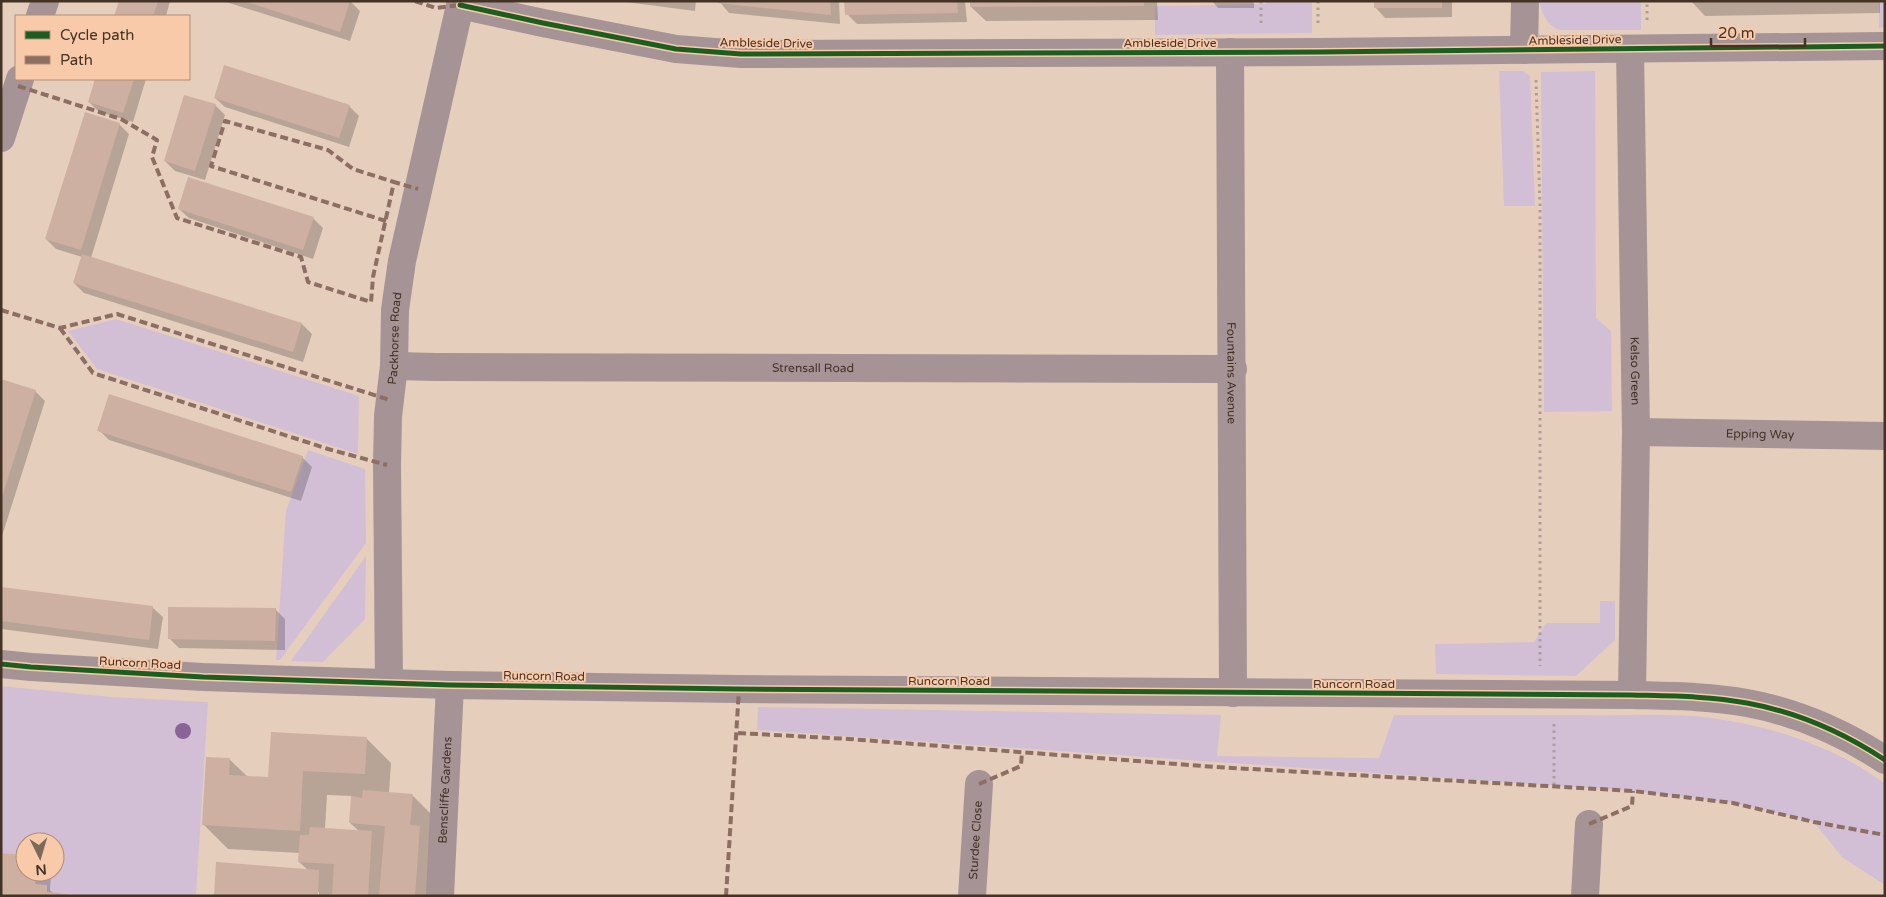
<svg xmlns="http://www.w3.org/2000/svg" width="1886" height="897" font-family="'Varela Round',sans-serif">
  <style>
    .green { fill: #d2bfd6 }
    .shadow { fill: #0003; fill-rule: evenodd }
    .building { fill: #ceb0a3 }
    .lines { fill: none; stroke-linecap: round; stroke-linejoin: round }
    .path { stroke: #ad9e9b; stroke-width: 3; stroke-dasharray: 2.5 4; stroke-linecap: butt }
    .minor { stroke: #a59396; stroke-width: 28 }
    .tertiary { stroke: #a59396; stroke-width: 28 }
    .quiet { stroke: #8d6e63; stroke-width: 4; stroke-dasharray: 8 4; stroke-linecap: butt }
    .cycleway-casing { stroke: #f8caaa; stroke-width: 8 }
    .cycleway { stroke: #1b5e20; stroke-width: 5 }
    .tree { fill: #8a6496 }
    .labels { text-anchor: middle; stroke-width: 4; stroke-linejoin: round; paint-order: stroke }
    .street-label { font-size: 12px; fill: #443225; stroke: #f8caaa }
  </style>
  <rect width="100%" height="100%" fill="#e6cebc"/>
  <path class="green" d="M1266 1H1312V33L1155 35V6L1266 4Z
    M1539 1H1641V30H1560C1546 25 1543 15 1539 1Z
    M1879 1H1885V27L1879 28Z
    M1499 71H1523L1530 76 1535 206H1504Z
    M1595 71 1596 318 1611 331 1612 411 1544 412 1541 72Z
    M116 319 359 396 358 454 97 369 68 331Z
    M308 450 365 469 366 543 280 660H276L286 511Z
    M366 556 365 619 323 662 291 661Z
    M1600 601H1615V640L1576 676 1436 674 1435 644 1534 642 1546 623H1600Z
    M1 686 111 697 208 702 196 896H68V894L47 892 36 884V872H55V842H25V855L1 853Z
    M758 707 1221 715 1217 756 1379 758 1394 715C1457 715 1521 715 1584 715 1630 716 1678 712 1724 720 1778 728 1841 750 1885 784V885L1842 857 1814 822 1733 803 1633 791 757 730Z"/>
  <path class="shadow" d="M120 1H170L166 16H116Z
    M223 1H350L360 11 350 41Z
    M618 1H696L695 11Z
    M719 1H839L840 24 729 13Z
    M846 1H965L967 22 857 24 847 14Z
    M971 1H1157L1158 20 986 21 971 7Z
    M1212 1H1254V8H1218Z
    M1375 1H1452V17L1385 18 1376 8Z
    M1691 1H1880V13L1705 16Z
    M96 79H146L133 122 99 112 89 102Z
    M185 96 216 106 225 115 205 180 175 171 165 161Z
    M215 98 349 106 359 116 349 147 225 107Z
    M119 124 129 134 91 258 302 324 312 334 303 362 84 293 74 283 82 257 56 249 46 239Z
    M179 209 313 218 323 228 313 259 189 218Z
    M1 380 35 391 45 401 1 539Z
    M99 430 302 457 312 467 301 501 109 440Z
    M1 588 153 608 163 617 158 649 1 629Z
    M275 609 285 619V650L179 648 169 638Z
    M366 738 391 763 389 793 412 795 436 819 440 896H319V892H317L308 870 299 862 300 853 228 849 204 825 229 759 248 777 270 778ZM327 795 352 796 350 823 359 831 325 829Z
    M25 856V872H51L50 890 54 894 69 896H1Z"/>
  <path class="building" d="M119 1H158L153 16H114Z
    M244 1H350L340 32Z
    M718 1H830L831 15 718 3Z
    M844 1H957L958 13 845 15Z
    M970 1H1144V6L970 7Z
    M1374 1H1442V8H1374Z
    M224 65 350 105 339 138 214 98Z
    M95 79H134L123 113 88 102Z
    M184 95 216 104 195 171 164 161Z
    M85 112 120 123 81 250 45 239Z
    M188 177 314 217 303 250 178 209Z
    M82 254 302 323 293 352 73 283Z
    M1 379 36 390 2 497H1Z
    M109 394 303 456 291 492 97 431Z
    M1 587 153 606 149 640 1 621Z
    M168 607 276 608 275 641 168 639Z
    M271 732 367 737 365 774 303 771 300 831 202 825 206 757 230 758 229 775 268 777Z
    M363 790 413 794 410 825 420 826 415 896H379L385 826 349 823 351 796 362 798Z
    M310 827 372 831 368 896H332L334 864 298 862 300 835H309Z
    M1 853 25 855V872H36L35 884 47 885V892L68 894V896H1Z
    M216 862 319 870 318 896H214Z"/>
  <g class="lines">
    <path class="path" d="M1261 1V23
      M1318 1V24
      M1647 20V1
      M1536 80 1540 206V666
      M1554 785V724"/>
    <g class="minor">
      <path d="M460 5 543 23 676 49 741 54 1319 52 1885 46"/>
      <path id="s1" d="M1630 49 1636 432 1632 695"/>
      <path d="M1524 50 1525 1"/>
      <path id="s2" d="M1230 52 1233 693"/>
      <path id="s3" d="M394 366 436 367 1233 369"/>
      <path id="s4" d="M1636 432 1885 436"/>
      <path d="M1 664 31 667 203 677 450 685 739 689 1632 695C1671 696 1709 696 1747 703 1796 712 1844 733 1885 760"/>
      <path id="s5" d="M389 683 387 465 388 416 394 366 395 310 402 261 461 1"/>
      <path id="s6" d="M440 896 450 685"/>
      <path id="s7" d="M972 896 979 784"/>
      <path d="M1585 896 1589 824"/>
    </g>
    <path class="tertiary" d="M40 16 45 1
      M1 138 20 79"/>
    <path class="quiet" d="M415 1 436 8 460 5
      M18 86 121 119 157 140 152 157 177 218 301 257 308 282 371 302 373 277 394 182 418 189
      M386 221 211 166 225 121 328 150 353 169 394 182
      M1 310 60 328 117 314 390 400
      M60 328 93 373 328 449 387 465
      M738 733 849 739 1216 767 1633 791 1733 803 1814 822 1885 835
      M979 784 1021 766 1022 752
      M1589 824 1632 806 1633 791
      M726 896 739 689"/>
    <defs>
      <path id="cycleway" d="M460 5 543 23 676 49 741 54 1319 52 1885 46
        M1 664 31 667 203 677 450 685 739 689 1632 695C1671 696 1709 696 1747 703 1796 712 1844 733 1885 760"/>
    </defs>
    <use href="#cycleway" class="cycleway-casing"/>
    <use href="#cycleway" class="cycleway"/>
  </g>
  <circle class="tree" cx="183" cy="731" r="8"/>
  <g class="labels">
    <g class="street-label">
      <text transform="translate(1575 40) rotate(-1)" y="4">Ambleside Drive</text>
      <text transform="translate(766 43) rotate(1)" y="4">Ambleside Drive</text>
      <text x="1170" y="47">Ambleside Drive</text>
      <text dy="4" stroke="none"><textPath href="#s5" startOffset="345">Packhorse Road</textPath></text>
      <text dy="4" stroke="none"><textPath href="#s3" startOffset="419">Strensall Road</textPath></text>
      <text dy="4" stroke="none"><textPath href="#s1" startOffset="322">Kelso Green</textPath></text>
      <text dy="4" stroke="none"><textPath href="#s2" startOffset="321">Fountains Avenue</textPath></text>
      <text dy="4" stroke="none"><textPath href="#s4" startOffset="124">Epping Way</textPath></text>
      <text transform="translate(140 663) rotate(3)" y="4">Runcorn Road</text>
      <text transform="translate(544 676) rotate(1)" y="4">Runcorn Road</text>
      <text x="949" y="685">Runcorn Road</text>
      <text x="1354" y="688">Runcorn Road</text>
      <text dy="4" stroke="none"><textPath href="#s6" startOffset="106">Benscliffe Gardens</textPath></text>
      <text dy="4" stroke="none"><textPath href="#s7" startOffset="56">Sturdee Close</textPath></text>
    </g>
  </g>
  <rect width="1886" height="897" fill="none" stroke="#443225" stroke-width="5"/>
  <rect x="15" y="15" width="175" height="65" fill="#f8caaa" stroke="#b08d75"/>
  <rect x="25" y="31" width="25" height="8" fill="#1b5e20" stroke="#b08d75"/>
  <text x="60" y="40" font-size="15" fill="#443225">Cycle path</text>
  <rect x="25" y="56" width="25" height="8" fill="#8d6e63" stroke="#b08d75"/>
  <text x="60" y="65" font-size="15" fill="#443225">Path</text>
  <g transform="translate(40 857) rotate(175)"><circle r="24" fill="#f8caaa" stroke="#b08d75"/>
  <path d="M0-4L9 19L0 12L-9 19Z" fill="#7d695a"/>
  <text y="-8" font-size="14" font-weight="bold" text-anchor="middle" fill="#443225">N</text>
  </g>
  <path d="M1711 38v8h94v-8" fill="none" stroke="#443225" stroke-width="2.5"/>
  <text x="1718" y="38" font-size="15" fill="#443225" stroke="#f8caaa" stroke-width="4" paint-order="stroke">20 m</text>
</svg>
